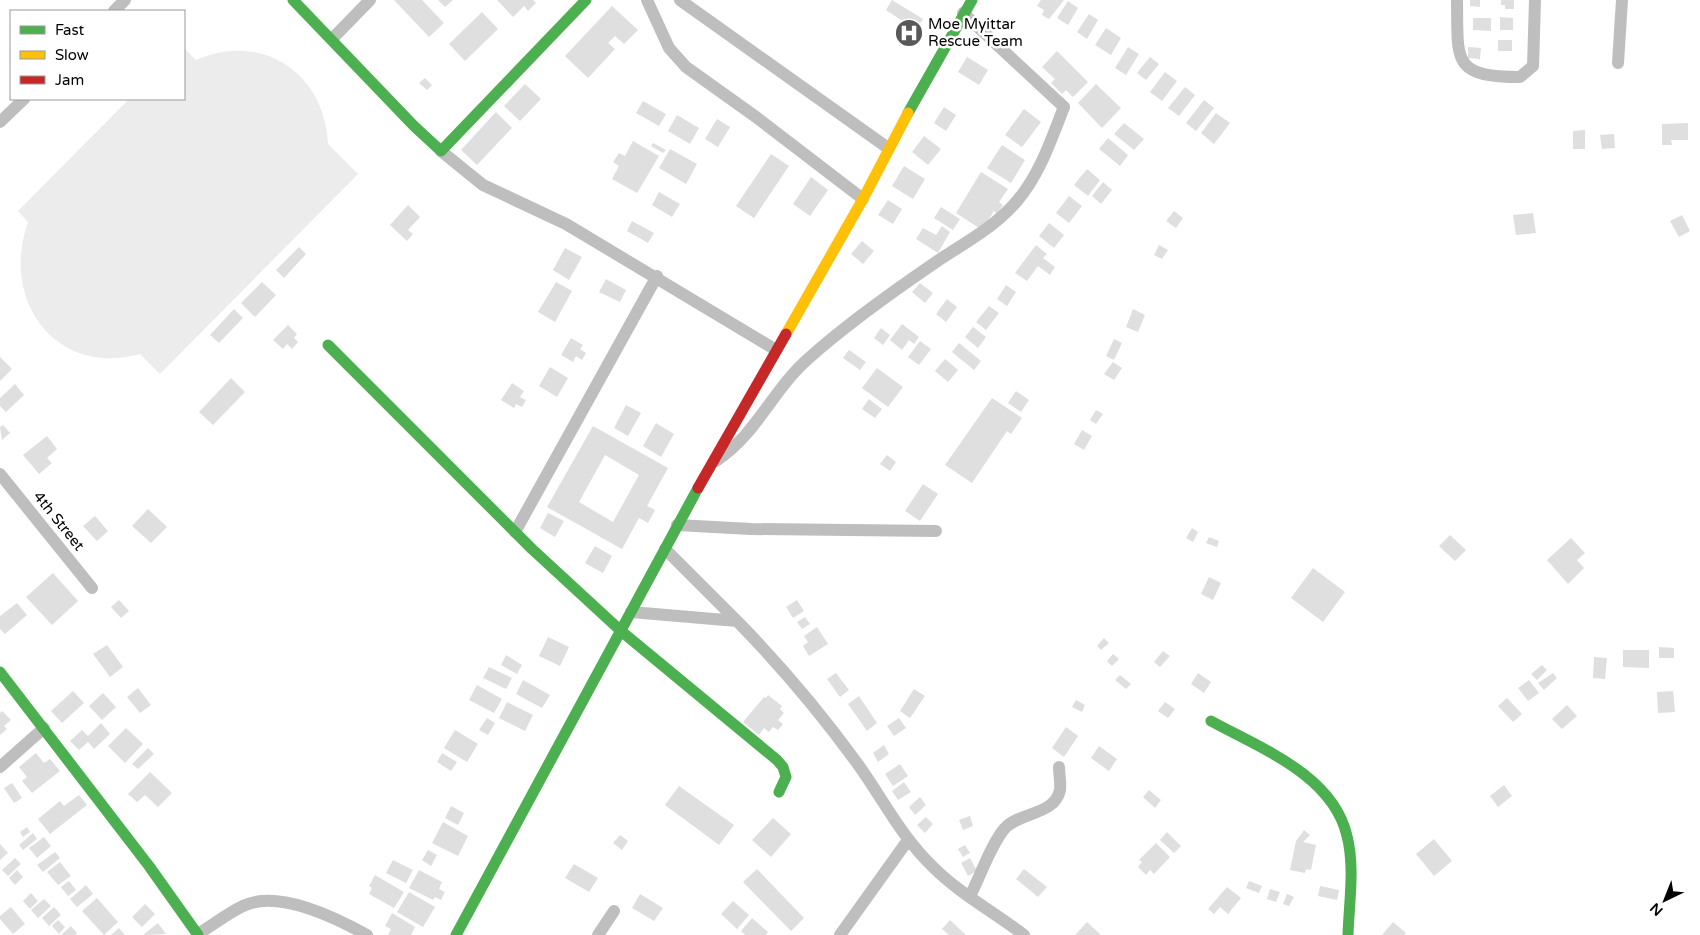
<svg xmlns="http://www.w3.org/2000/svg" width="1700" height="935" font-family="'Varela Round',sans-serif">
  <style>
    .green { fill: #ececec }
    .building { fill: #dfdfdf; fill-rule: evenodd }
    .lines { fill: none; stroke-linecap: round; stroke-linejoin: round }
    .street { stroke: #bebebe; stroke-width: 12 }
    .fast { stroke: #4caf50; stroke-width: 11 }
    .slow { stroke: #ffc107; stroke-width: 11 }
    .jam { stroke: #c62828; stroke-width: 11 }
    .labels { text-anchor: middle; stroke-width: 5; stroke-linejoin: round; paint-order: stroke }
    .poi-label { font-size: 15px; fill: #000; stroke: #fff; text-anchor: start }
    .street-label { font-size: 15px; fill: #000; stroke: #fff }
  </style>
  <rect width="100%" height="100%" fill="#fff"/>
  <path class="green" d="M184 48 196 60C262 31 325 73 328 144L358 174 160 374 140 354C56 377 0 301 28 222L18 211 129 99H184Z"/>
  <path class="building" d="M394 0H422L444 23 429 37Z
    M438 0H453L445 7Z
    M497 0H533L536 3 528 11 524 6 513 17Z
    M892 0 923 19 916 30 886 10Z
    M1041 0H1064L1049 19 1042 15 1044 10 1037 6Z
    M1470 0H1480V7L1470 6Z
    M1501 0H1514V9H1505V5H1501Z
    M1068 1 1078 8 1068 25 1057 18Z
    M612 6 638 30 624 44 615 36 608 43 615 49 588 78 565 56Z
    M482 12 498 29 465 61 449 44Z
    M1089 14 1098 20 1087 39 1077 32Z
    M1500 17 1513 18V30H1500Z
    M1473 18H1491V31L1473 30Z
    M1106 28 1121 38 1111 55 1095 45Z
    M1498 40H1512V51H1498Z
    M1128 47 1139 54 1126 75 1115 68Z
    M1468 47 1481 48 1480 59 1468 58Z
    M1057 51 1088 82 1073 97 1066 90 1062 94 1051 83 1055 79 1042 67Z
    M967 57 988 70 979 85 958 72Z
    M1150 57 1159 64 1146 80 1137 73Z
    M1165 72 1177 81 1162 101 1150 92Z
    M425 78 432 85 427 90 419 83Z
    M525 84 541 99 520 121 504 106Z
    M1096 84 1121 108 1102 128 1078 103Z
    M1185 87 1195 95 1179 116 1168 108Z
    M1204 100 1214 108 1196 131 1186 123Z
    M643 101 666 114 659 126 636 113Z
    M944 107 956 115 946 131 934 123Z
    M1024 109 1041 122 1022 147 1005 135Z
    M496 112 512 128 477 165 461 150Z
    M1216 113 1230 123 1214 144 1201 133Z
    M677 115 699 128 690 144 668 131Z
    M717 119 730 127 718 147 705 139Z
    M1124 123 1144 139 1134 150 1114 134Z
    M1688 123V140H1671L1672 145H1662V124Z
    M1585 130V149H1573V131Z
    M1614 134 1615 148 1602 149 1600 135Z
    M924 136 941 149 928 165 912 152Z
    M1108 138 1128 155 1120 166 1099 149Z
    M633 141 659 156 637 193 612 179 619 166 613 162 619 153 625 156Z
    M653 143 666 150 663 153 651 146Z
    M1002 145 1025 160 1011 183 987 168Z
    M670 149 697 164 686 184 659 168Z
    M771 154 789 166 754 218 736 206Z
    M904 166 925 179 913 199 892 186Z
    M1087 169 1100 180 1088 196 1074 185Z
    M981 172 1008 189 999 202 1003 205 997 214 994 211 982 230 956 213Z
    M811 177 828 190 810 216 793 204Z
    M1103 182 1112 190 1101 204 1092 196Z
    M659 192 680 204 672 217 652 205Z
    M1069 196 1082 206 1069 223 1056 213Z
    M888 200 902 209 893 224 878 215Z
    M408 205 420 217 408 230 413 234 407 241 390 225Z
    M941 207 960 219 953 230 934 218Z
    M1174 211 1183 218 1176 228 1166 221Z
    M1533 213 1536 233 1516 235 1513 215Z
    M1682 215 1690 231 1679 237 1670 221Z
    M632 221 654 233 648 243 627 231Z
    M1049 223 1064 235 1054 248 1039 236Z
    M942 226 950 232 938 253 916 239 923 228 936 235Z
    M862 241 874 251 863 264 851 254Z
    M1036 245 1047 254 1043 258 1055 267 1050 275 1038 266 1027 281 1015 273Z
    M1159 245 1168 250 1162 259 1154 255Z
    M299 247 306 254 284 278 276 270Z
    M565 248 582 257 569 280 553 270Z
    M606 279 626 290 620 302 599 292Z
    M262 282 276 295 255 317 241 303Z
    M556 282 572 291 555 322 538 312Z
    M920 283 933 293 925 303 912 292Z
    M1006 285 1016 292 1007 306 997 299Z
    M947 299 957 307 946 322 936 314Z
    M989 306 999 313 986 330 976 322Z
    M234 309 243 318 219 343 210 335Z
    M1133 309 1145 315 1138 332 1126 327Z
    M902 324 919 337 914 344 909 340 902 350 890 340Z
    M288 325 297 334 294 338 298 342 292 349 287 344 283 349 273 340Z
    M973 327 986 337 978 348 965 337Z
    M881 328 890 335 883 345 874 338Z
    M571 338 583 345 580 349 586 353 582 360 576 356 573 362 561 355Z
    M1114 339 1122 343 1114 360 1106 356Z
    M920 341 931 349 919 365 908 357Z
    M959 343 981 361 974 370 952 352Z
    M849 350 866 362 860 370 843 358Z
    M0 357 12 369 0 381Z
    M945 359 958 370 948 382 935 371Z
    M1113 362 1122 368 1114 380 1104 374Z
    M550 367 568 378 557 397 539 386Z
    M877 368 903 387 888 407 862 388Z
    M231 378 245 392 213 425 199 412Z
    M512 383 524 391 520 397 526 400 522 407 516 404 514 408 501 400Z
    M15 384 24 395 6 412 0 406V398Z
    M1016 391 1029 400 1021 412 1008 403Z
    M992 398 1022 418 1011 434 1007 431 972 483 945 465Z
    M869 399 882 409 875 418 862 409Z
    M626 405 641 413 628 436 614 428Z
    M1096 410 1103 414 1096 424 1090 420Z
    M656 423 674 434 661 457 643 446Z
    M3 425 10 433 2 440 0 427Z
    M593 426 668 468 647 506 655 510 648 523 639 518 622 549 547 507ZM605 455 639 475 613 522 579 502Z
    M1082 430 1092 436 1084 450 1074 444Z
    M47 436 57 449 47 458 52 463 39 474 23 455Z
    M887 455 896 462 890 471 880 464Z
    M923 484 938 494 920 521 905 511Z
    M148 509 167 527 151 543 132 526Z
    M548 513 564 521 555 537 540 528Z
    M95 516 108 531 97 541 83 526Z
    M1192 528 1198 532 1193 542 1186 538Z
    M1450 535 1466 550 1455 561 1439 546Z
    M1209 537 1219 541 1217 547 1206 543Z
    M1571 538 1585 553 1577 560 1584 568 1568 584 1547 560Z
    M595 546 612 556 603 573 585 563Z
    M1313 568 1345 592 1323 622 1291 598Z
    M53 573 78 601 52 625 26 597Z
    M1209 577 1221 583 1213 600 1201 594Z
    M119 600 129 611 121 618 111 607Z
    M797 600 804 611 793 618 786 607Z
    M17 603 27 615 5 634 0 629V616Z
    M805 617 810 624 802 629 797 622Z
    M817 627 828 644 809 656 803 646 808 642 804 636Z
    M548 637 569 647 560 666 539 656Z
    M1104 638 1109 643 1101 650 1097 646Z
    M107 645 123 667 110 677 93 654Z
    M1659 647 1674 648V658H1659Z
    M1623 650H1649V668L1623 667Z
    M1163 651 1170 656 1160 667 1154 662Z
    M1113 654 1119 659 1112 666 1107 661Z
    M506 655 522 665 517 674 501 665Z
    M1594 657 1607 658 1605 679 1593 678Z
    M1542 665 1547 670 1537 680 1531 674Z
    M489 667 512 678 506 689 483 678Z
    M836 673 849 690 840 697 827 679Z
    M1198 673 1211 682 1204 693 1191 684Z
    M1553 673 1557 678 1544 690 1538 683Z
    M1120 675 1131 684 1126 689 1115 680Z
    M523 680 550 695 542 708 516 694Z
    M1529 680 1539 693 1528 701 1518 688Z
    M477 685 502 699 494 713 469 700Z
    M138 688 151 705 140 713 127 697Z
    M914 689 925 696 910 718 900 711Z
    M73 691 84 703 62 723 51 711Z
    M1673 691 1675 712 1658 713 1657 692Z
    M103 693 116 707 102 720 89 706Z
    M768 695 782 706 780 709 784 713 778 720 783 724 778 730 773 727 769 732 764 728 759 735 743 722 764 697 766 698Z
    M859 696 877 723 867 731 848 704Z
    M1507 698 1522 714 1513 722 1498 706Z
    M1076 700 1085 705 1082 712 1072 707Z
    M507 702 533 715 525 731 499 718Z
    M1165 702 1175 709 1168 718 1158 711Z
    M1567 705 1577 716 1562 729 1552 719Z
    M2 711 11 720 4 726 7 729 0 735V713Z
    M487 718 495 723 488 735 479 730Z
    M899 718 906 728 894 736 887 726Z
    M101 723 110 734 94 749 88 742 79 750 70 741 82 730 88 736Z
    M1066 727 1078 736 1064 757 1052 748Z
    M126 728 143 744 125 763 108 746Z
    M455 730 478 744 467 762 444 748Z
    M884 745 889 754 878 762 873 753Z
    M1099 746 1117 759 1109 771 1091 758Z
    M148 748 154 754 138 769 132 764Z
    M36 753 44 763 50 759 60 771 32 793 22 781 27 777 19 767Z
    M442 753 457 762 451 771 437 762Z
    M900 764 908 776 893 786 885 774Z
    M150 772 172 793 158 807 145 795 137 802 128 794Z
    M904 782 911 792 898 800 892 791Z
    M12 783 22 798 14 803 4 788Z
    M1504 785 1512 796 1498 807 1490 796Z
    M679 786 734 825 719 845 665 805Z
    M1149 790 1161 800 1155 808 1143 797Z
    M79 795 87 805 50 834 38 819 60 801 64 806Z
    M920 797 926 805 915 815 909 807Z
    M451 806 464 813 458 825 445 818Z
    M970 816 973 826 963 830 959 820Z
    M926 817 933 824 925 833 917 825Z
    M773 818 791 834 771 857 752 840Z
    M443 822 468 836 458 856 432 843Z
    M27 827 30 832 23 837 20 832Z
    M1304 830 1310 835 1303 842 1316 845 1311 870 1306 869 1305 873 1290 870 1296 841Z
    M1167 832 1181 846 1174 853 1160 840Z
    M33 833 37 839 23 850 19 845Z
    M620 835 628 841 622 850 613 843Z
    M44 837 51 846 37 858 29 848Z
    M1434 839 1452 861 1434 876 1416 854Z
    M1156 843 1170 857 1154 874 1150 870 1146 875 1138 867 1142 862 1139 860Z
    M0 844 8 853 0 860Z
    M965 845 970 853 963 857 958 849Z
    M428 850 437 855 431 866 422 860Z
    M55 852 60 858 43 872 37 865Z
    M15 858 21 864 8 876 2 870Z
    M970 858 977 871 968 876 961 863Z
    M393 860 413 870 406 883 386 873Z
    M60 862 71 876 58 885 47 872Z
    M574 864 598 878 589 892 565 878Z
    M757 869 804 918 791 931 743 882Z
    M1024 869 1047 887 1038 897 1016 879Z
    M17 870 23 877 15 885 9 878Z
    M419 870 442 882 439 889 445 892 441 900 435 897 433 900 409 888Z
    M375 875 404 892 394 908 369 894 372 888 369 886Z
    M69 881 76 890 68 896 61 887Z
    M1249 881 1262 886 1259 893 1246 888Z
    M86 885 93 894 77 907 70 899Z
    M1320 886 1339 890 1337 900 1318 896Z
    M1227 887 1241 898 1228 914 1220 907 1214 914 1208 909Z
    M1270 889 1280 892 1276 902 1267 899Z
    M409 892 435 907 423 927 397 912Z
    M31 893 38 901 30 909 23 901Z
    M640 894 663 908 654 921 632 908Z
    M1287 894 1294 897 1289 906 1283 904Z
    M97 898 118 922 104 935 82 911Z
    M44 899 51 906 38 918 31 910Z
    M733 901 749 915 737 929 721 914Z
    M145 904 155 914 142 927 132 917Z
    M11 907 25 924 13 934 0 919V916Z
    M54 907 61 915 49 926 42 918Z
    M392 913 415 927 411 935H388L391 929 385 926Z
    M752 918 768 932 766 935H745L741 931Z
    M58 920 65 927 59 934 52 926Z
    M950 920 966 935H949L942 929Z
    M1087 922 1101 935H1075Z
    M1393 922 1406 933 1404 935H1382Z
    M158 923 166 934 145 935 144 934Z
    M71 926 77 933 75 935H61Z
    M119 928 125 935H111Z"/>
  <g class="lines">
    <path class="street" d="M647 0 669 48 686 67 756 117 863 199
      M680 0 888 148
      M1457 0C1458 60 1451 77 1520 77L1533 66 1535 0
      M114 11 125 0
      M332 39 370 0
      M1618 63 1622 0
      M0 122 24 99
      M441 151 483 185 566 224 776 350
      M716 461C757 434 773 389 809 358 848 323 892 292 936 262 964 243 994 228 1017 201 1040 174 1051 140 1064 107L963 13
      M0 474 92 588
      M677 525 751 529 936 531
      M515 532 657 276
      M631 612 737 621 665 549
      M737 621C781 666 820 712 857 763 883 799 900 835 933 867 960 894 994 912 1024 935
      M0 767 44 728
      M970 896C980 877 991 844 1005 828 1020 812 1055 815 1060 790 1061 783 1059 774 1059 767
      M198 934C213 925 228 913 243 906 278 889 336 918 367 935
      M598 935 614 911
      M840 935 908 840"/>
    <path class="fast" d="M293 0 414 126 441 151 586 0
      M908 113 972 0
      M328 345 532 549 621 631 777 760 783 767 786 777 779 792
      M0 672 149 866 198 935
      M1211 721C1260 748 1333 775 1347 836 1355 867 1349 903 1348 935
      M456 935 698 488"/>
    <path class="slow" d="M786 334 863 199 908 113"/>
    <path class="jam" d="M698 488 786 334"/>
  </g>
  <defs>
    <symbol id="hospital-disc" viewBox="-11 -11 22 22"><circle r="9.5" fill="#595959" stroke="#fff"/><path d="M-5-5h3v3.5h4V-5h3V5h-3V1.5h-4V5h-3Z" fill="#fff"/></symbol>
  </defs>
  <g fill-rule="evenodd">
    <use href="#hospital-disc" x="893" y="17" width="32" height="32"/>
  </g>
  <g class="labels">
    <g class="poi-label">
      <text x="928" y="29">Moe Myittar<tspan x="928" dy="17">Rescue Team</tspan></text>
    </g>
    <g class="street-label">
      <text transform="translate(59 521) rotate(51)" y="5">4th Street</text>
    </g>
  </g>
  <rect x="10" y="10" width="175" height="90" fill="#ffffff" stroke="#999999"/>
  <rect x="20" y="26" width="25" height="8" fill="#4caf50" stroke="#999999"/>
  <text x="55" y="35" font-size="15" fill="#000000">Fast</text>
  <rect x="20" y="51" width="25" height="8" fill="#ffc107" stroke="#999999"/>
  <text x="55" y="60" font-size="15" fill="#000000">Slow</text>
  <rect x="20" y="76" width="25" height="8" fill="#c62828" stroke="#999999"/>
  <text x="55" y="85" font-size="15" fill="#000000">Jam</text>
  <g transform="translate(1665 900) rotate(223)" stroke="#ffffff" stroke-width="4" paint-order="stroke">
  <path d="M0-4L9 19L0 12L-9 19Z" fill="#000000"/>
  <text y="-8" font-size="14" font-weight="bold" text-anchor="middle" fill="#000000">N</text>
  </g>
</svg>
